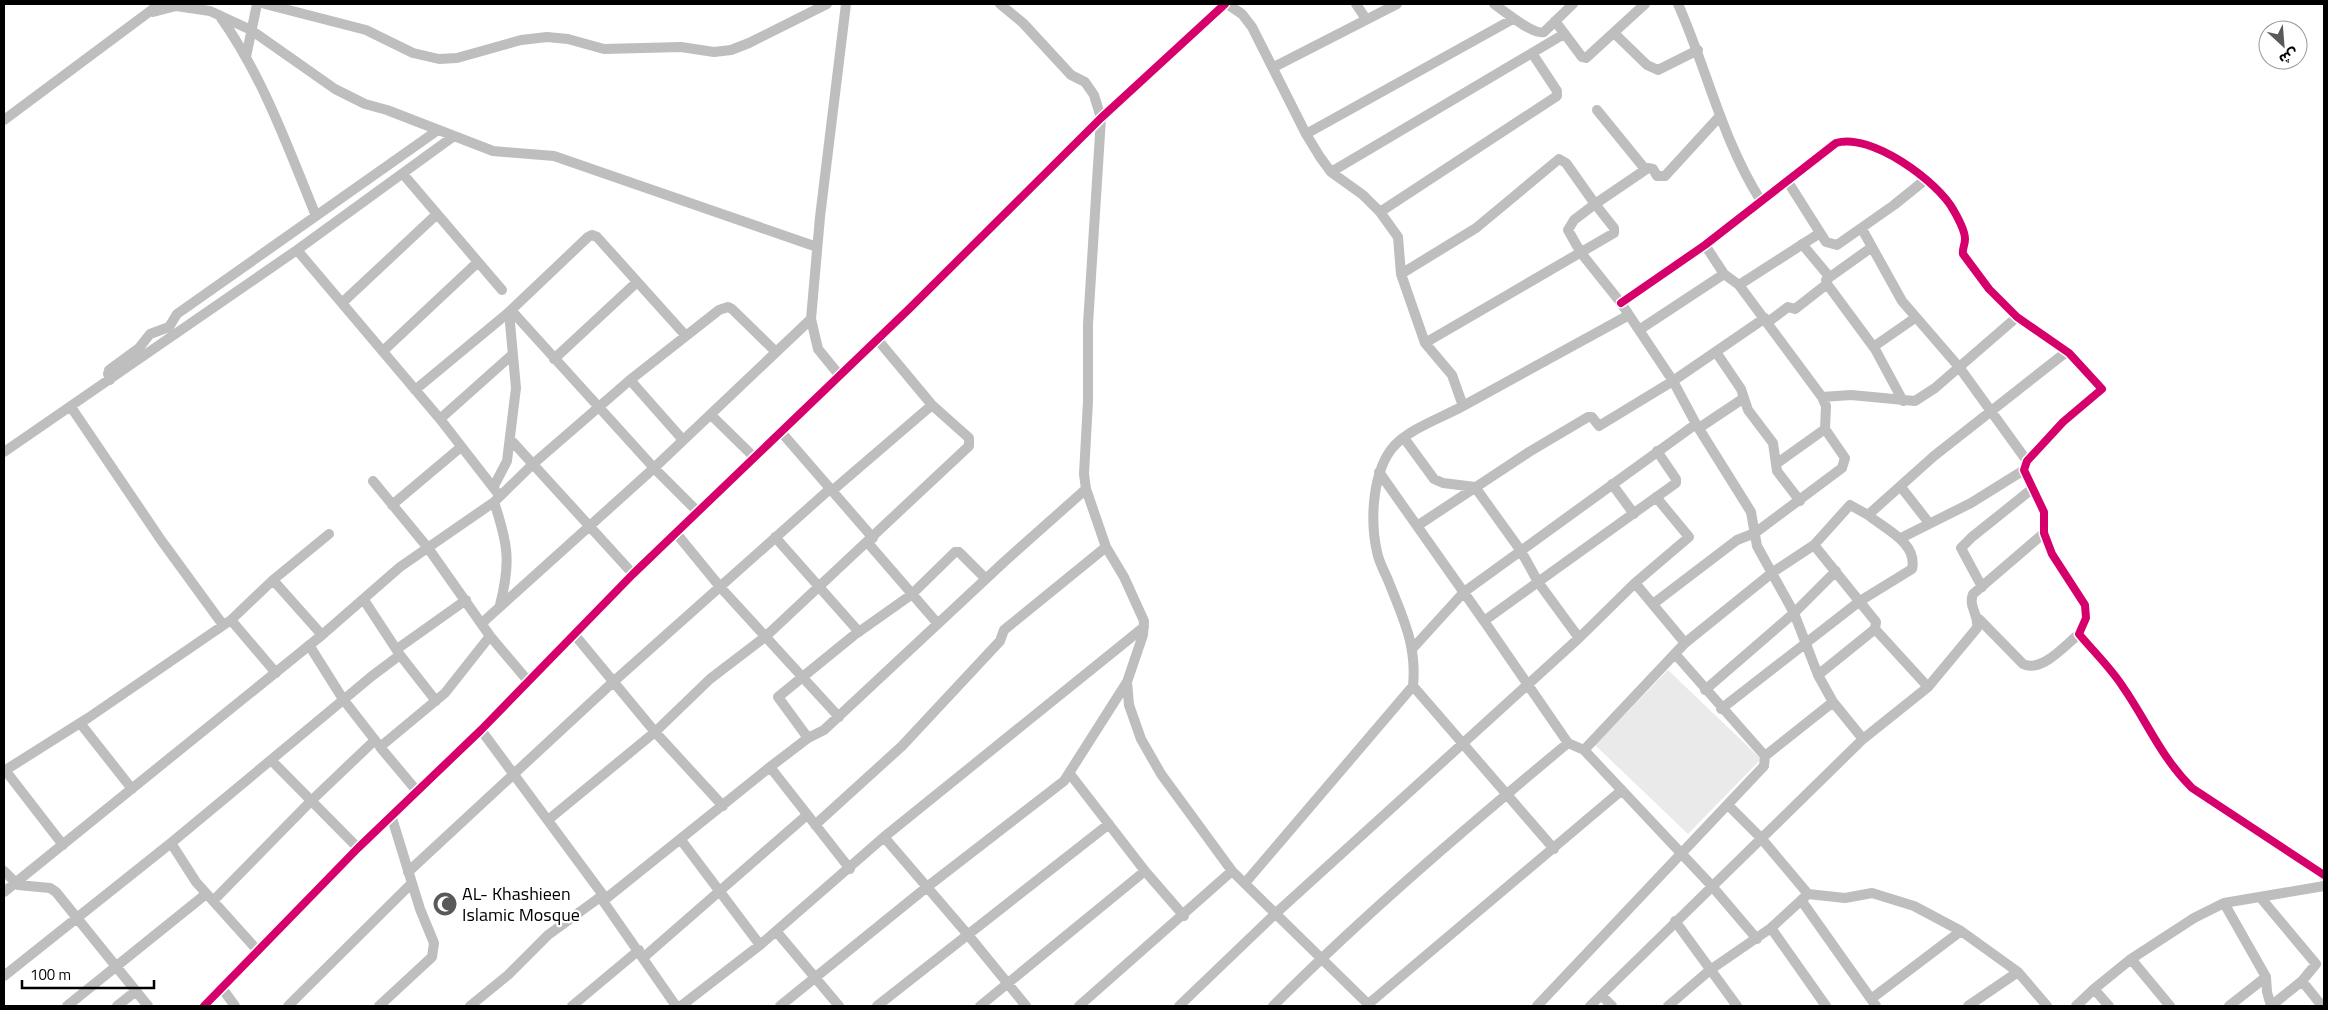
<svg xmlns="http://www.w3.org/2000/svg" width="2328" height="1010" font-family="'Titillium Web','Noto Sans Arabic',sans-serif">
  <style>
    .green { fill: #eaeaea }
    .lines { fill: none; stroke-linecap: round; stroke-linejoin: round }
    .minor { stroke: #bebebe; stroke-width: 10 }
    .cycleway-casing { stroke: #fff; stroke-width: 11 }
    .cycleway { stroke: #d6006c; stroke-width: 8 }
    .labels { text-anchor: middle; stroke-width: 4.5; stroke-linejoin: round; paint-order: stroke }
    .poi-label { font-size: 18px; fill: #000; stroke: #fff; text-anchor: start }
  </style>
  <rect width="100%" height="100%" fill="#fff"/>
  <path class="green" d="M1668 670 1761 759 1688 834 1595 745Z"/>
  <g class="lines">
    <path class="minor" d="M265 4 366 30 413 53 439 59 457 58 521 40 547 37 568 39 604 49 681 47 714 52 731 50 749 43 827 4
      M1000 4 1023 23 1071 75 1085 82 1094 95 1101 118 1088 324V401L1084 474 1086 489 1106 547 1124 577 1144 621 1143 635 1127 682 1129 705 1141 739 1161 774 1232 871 1370 1006
      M1227 4 1242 14 1252 27 1306 134 1320 157 1331 172 1363 195 1380 212 1398 237 1401 274 1425 343 1452 375 1463 406C1441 418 1411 428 1394 446 1372 471 1370 521 1377 552 1379 562 1384 571 1388 580 1403 618 1417 645 1413 686L1554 849
      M1356 4 1366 19
      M1494 4C1504 11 1534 36 1544 32L1573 4
      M1678 4C1707 69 1722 140 1761 201
      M153 12 176 6 210 11 251 30 335 89 365 104 387 110 493 151 554 156 817 247
      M219 15C263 76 288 148 316 216
      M1555 21 1582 57 1586 58 1645 4
      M1614 33 1647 65 1658 70 1698 50
      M246 57 257 4
      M1274 67 1397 4
      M1597 110 1645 169
      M4 120 157 6
      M1306 134 1513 19
      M1331 172 1564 34
      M403 174 502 290
      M1788 182 1826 242 1837 245 1894 205 1925 180
      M1380 212 1557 96V91L1532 53
      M1862 229 1902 301 1959 367 2027 461
      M1802 244 1827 274 1830 277 1826 280 1827 284 1875 349
      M297 250 440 419 499 495
      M1401 274 1476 228 1559 159 1566 163 1595 204 1574 220 1568 230 1581 253 1621 303 1673 381 1696 424 1751 512 1757 546 1794 613 1818 675 1833 702 1863 739
      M1830 277 1872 247
      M1739 285 1820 233
      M343 302 436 215
      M1621 303 1705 245 1836 143C1870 132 1938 181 1954 211 1958 218 1965 231 1965 239 1965 245 1962 249 1963 254L1989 289 2017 317 2069 353 2102 389 2063 422 2027 461 2024 470 2044 512V533L2052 554 2085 605 2086 618 2079 634C2093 651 2111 668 2123 687 2148 723 2160 756 2192 788L2324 875
      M511 310 654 468 698 512
      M1768 322 1788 307 1795 309 1827 284
      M1639 330 1724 274
      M1425 343 1614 233V228L1595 204 1648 168 1653 169 1657 176H1665L1720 116
      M383 351 478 262
      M1716 352 1741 389 1748 410 1773 443 1777 471 1800 501
      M554 359 637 282
      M840 376 818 349 811 319 820 217 846 4
      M110 380 108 374 109 370 139 348 150 334 169 327 177 314 438 130
      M630 380 683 440
      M415 390 509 312 588 237 592 235 597 237 686 336
      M1822 397 1851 395 1915 401 1935 388 2017 317
      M1903 401 1875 349 1876 345 1915 318
      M1463 406 1629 315
      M71 407 161 540 223 625
      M711 415 755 458
      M440 419 513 354
      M1699 428 1744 398
      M782 433 873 538
      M1404 438 1434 479 1443 483 1475 487 1521 551 1538 582 1484 621 1568 743 1584 750 1711 885 1757 939
      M511 440 633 574
      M4 452 297 250 454 136
      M1776 464 1825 429
      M1379 472 1484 621
      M373 481 428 548 490 636 445 693 380 747 416 790
      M1612 484 1634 514
      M494 486 507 461 516 388 509 312
      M1901 487 1929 523
      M833 490 932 405
      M494 502C508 544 511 562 500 605
      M392 505 461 447
      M1417 526 1529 452 1588 417H1592L1599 426 1673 381 1765 318
      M676 533 721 588 839 717
      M775 537 859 632
      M1901 538 1971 503 2024 470
      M868 543 938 624
      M1814 545 1850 505 1868 515 1934 456 2065 353
      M273 580 322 635
      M1635 583 1685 643
      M1982 587 1961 548 1972 537 2032 489
      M364 600 400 655 436 701
      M1653 604 1737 540 1755 533 1842 468 1845 458 1825 429 1826 406 1822 397 1739 285 1724 274 1705 245
      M1979 619 2023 664C2042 673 2065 645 2079 634
      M231 620 276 673
      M482 623 654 468 811 319
      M574 634 655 732 723 806
      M490 636 528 681
      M1579 638 1538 582 1676 483V479L1657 451
      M309 645 343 699 378 744
      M1413 648 1464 592 1696 424
      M397 649 466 600
      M1818 675 1875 629
      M1705 690 1794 613 1836 571
      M1721 709 1860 601 1912 569C1918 543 1885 529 1868 515
      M80 723 132 789
      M481 730 603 895V901L676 1006
      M808 738 778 697 853 636 911 595 955 552H959L986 579
      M1584 750 1685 643 1773 572 1814 545 1876 622 1875 629 1928 687
      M1765 756 1833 702
      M271 760 358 848
      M770 767 850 869
      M5 770 63 845
      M4 771 88 718 231 620 273 580 329 534
      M1070 774 1145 871 1184 916
      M1728 805 1761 838 1808 894 1845 898 1872 893 1914 906 1961 931 2018 972
      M548 820 655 732 710 679 765 637 969 446V438L932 405 877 339
      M815 825 902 746 1000 641 1004 630 1106 547
      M884 837 969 936 1026 1006
      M681 840 760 945
      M171 843 196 882 258 951
      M4 871 18 885 50 888 56 892 148 1006
      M408 872 612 683 831 488
      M1245 883 1413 686
      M4 892 322 635 400 567 494 502 533 464 630 380 719 310 728 307 732 309 776 352
      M2260 897 2316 964 2302 981 2271 1006
      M1801 900 1876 1006
      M213 901 311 801 375 740
      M603 901 770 767 808 738 824 730 1004 562 1086 489
      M2224 903 2266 977 2267 992 2271 1006
      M1675 921 1737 1006
      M1771 928 1826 1006
      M776 931 839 1006
      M644 957 807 815
      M2131 959 2170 1006
      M4 976 171 843 372 676 400 655
      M2302 981 2322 1006
      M222 988 235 1006
      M2094 989 2109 1006
      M1601 995 1612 1006
      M1871 999 1961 931
      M67 1006 206 894
      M117 1006 136 991
      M204 1006 358 848 481 730 633 574 910 308 1101 118 1225 4
      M288 1006 411 884
      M379 1006 432 957 434 943 420 909 391 815
      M470 1006 508 975 548 935 603 895
      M572 1006 639 950
      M681 1006 760 945 884 837 1144 627
      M780 1006 927 887 1064 781 1127 682
      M877 1006 1109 824
      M980 1006 1145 871
      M1079 1006 1232 871
      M1179 1006 1275 914 1579 638 1635 583 1689 537 1656 497
      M1273 1006C1366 913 1467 827 1568 743
      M1366 1006 1622 790
      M1537 1006 1764 766 1765 756 1676 655
      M1590 1006 1863 739 1928 687 1977 628C1979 614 1968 607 1973 594L2044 533
      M1668 1006 1710 970 1771 928 1808 894
      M1968 1006 2018 972 2047 1006
      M2076 1006 2094 989 2131 959 2194 918 2224 903 2324 886
      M2229 1006 2266 977"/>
    <defs>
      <path id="cycleway" d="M1621 303 1705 245 1836 143C1870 132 1938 181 1954 211 1958 218 1965 231 1965 239 1965 245 1962 249 1963 254L1989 289 2017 317 2069 353 2102 389 2063 422 2027 461 2024 470 2044 512V533L2052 554 2085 605 2086 618 2079 634C2093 651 2111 668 2123 687 2148 723 2160 756 2192 788L2324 875
        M204 1006 358 848 481 730 633 574 910 308 1101 118 1225 4"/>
    </defs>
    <use href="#cycleway" class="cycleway-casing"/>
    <use href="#cycleway" class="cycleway"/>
  </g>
  <defs>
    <symbol id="mosque-disc" viewBox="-11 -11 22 22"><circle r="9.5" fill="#595959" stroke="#fff"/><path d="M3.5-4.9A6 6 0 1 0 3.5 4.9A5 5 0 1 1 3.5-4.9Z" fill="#fff"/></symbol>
  </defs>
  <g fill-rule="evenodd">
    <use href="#mosque-disc" x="431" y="890" width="28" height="28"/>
  </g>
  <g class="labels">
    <g class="poi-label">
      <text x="462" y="900">AL- Khashieen<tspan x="462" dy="21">Islamic Mosque</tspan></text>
    </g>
  </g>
  <rect width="2328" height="1010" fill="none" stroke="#000000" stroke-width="10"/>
  <g transform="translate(2283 45) rotate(154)"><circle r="24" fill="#ffffff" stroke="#999999"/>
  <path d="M0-4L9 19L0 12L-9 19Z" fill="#595959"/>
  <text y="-8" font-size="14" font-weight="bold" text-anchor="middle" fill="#000000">ش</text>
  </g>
  <path d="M22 980v8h132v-8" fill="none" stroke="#000000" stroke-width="2.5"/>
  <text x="30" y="980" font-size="15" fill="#000000" stroke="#ffffff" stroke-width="4" paint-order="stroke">100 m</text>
</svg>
